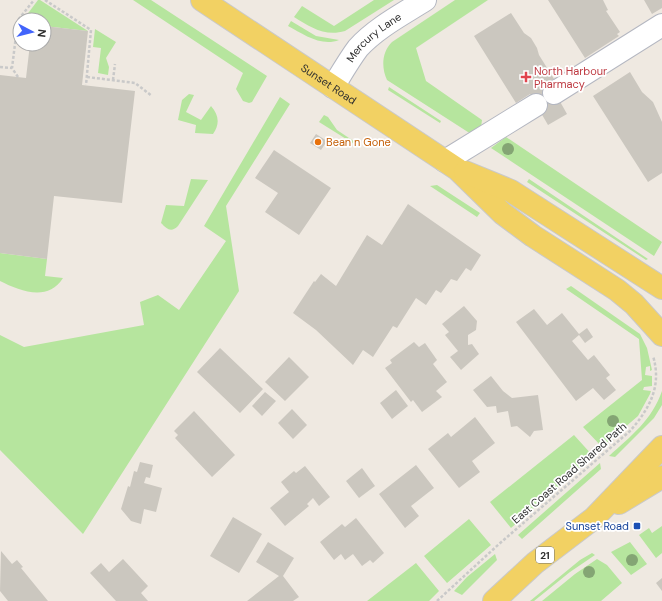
<svg xmlns="http://www.w3.org/2000/svg" width="662" height="601" font-family="'DM Sans',sans-serif">
  <style>
    .green { fill: #b6e59e }
    .building { fill: #cbc7bf }
    .lines { fill: none; stroke-linecap: round; stroke-linejoin: round }
    .minor-casing { stroke: #b4b7c1; stroke-width: 24 }
    .major-casing { stroke: #c9c9c9; stroke-width: 24 }
    .path { stroke: #c9c9c9; stroke-width: 2.5; stroke-dasharray: 3 2; stroke-linecap: butt }
    .minor { stroke: #fff; stroke-width: 22 }
    .major { stroke: #f2d163; stroke-width: 22 }
    .tree { fill: #84a574 }
    .health-dot { fill: #e0444e; stroke: #fff; stroke-width: 1.5 }
    .food-dot { fill: #e8710a; stroke: #fff; stroke-width: 1.5 }
    .transit-dot { fill: #1a4fb4; stroke: #fff; stroke-width: 1.5 }
    .labels { text-anchor: middle; stroke-width: 3.5; stroke-linejoin: round; paint-order: stroke }
    .shield { fill: #fff; stroke: #6d6d6d; stroke-width: 1 }
    .shield-label { font-size: 10px; font-weight: bold; fill: #2e2e2e }
    .street-label { font-size: 11px; fill: #2e2e2e; stroke: #fff }
    .health-label { font-size: 11px; fill: #be3a42; stroke: #fff; text-anchor: start }
    .food-label { font-size: 11px; fill: #c56008; stroke: #fff; text-anchor: start }
    .transit-label { font-size: 11px; fill: #164399; stroke: #fff; text-anchor: end }
  </style>
  <rect width="100%" height="100%" fill="#efe9e1"/>
  <path class="green" d="M38 0H40L88 31 44 26V20H23Z
    M133 0H151L267 76 252 102 249 103 243 101 236 89 243 73Z
    M374 0H394L345 31C325 37 310 27 294 17L302 6 334 26Z
    M455 0H488L416 48 426 81 482 120 481 127 471 134 387 80C381 67 382 52 392 42Z
    M291 21 316 36 339 40C321 47 303 34 288 26Z
    M95 29 116 42 106 58 109 67 108 75 98 73 101 48 93 47Z
    M389 87 441 121 440 123 388 90Z
    M189 94 194 95 186 112 201 120 211 106C219 115 220 124 213 134L195 133 196 125 178 120 182 100Z
    M280 97 290 104 226 206 239 291 83 534 0 450V335L24 347 144 325 140 302 158 295 179 310 226 241 204 226Z
    M324 115 328 117 337 130 361 146 359 147 319 122Z
    M506 137 662 242 654 256 491 148Z
    M191 179 208 180 178 226C171 233 167 229 161 223L166 205 184 206Z
    M529 179 648 259 646 260 527 182Z
    M437 185 480 213 477 217 430 186Z
    M0 253 47 259 45 276 63 278C48 302 20 291 0 281Z
    M571 286 640 334 647 348 652 370 650 371V366L646 367 645 375 652 376V386L644 387 643 390 651 391 650 394 638 416 602 447 583 427 642 380 639 339 566 289Z
    M662 391V405L654 418 615 457 609 456C631 436 652 420 662 391Z
    M574 435 593 456 511 528 490 502Z
    M600 463 601 469 522 539 518 535Z
    M469 519 491 545 447 583 424 556Z
    M662 526V553L656 558 639 535 649 528 652 533Z
    M630 542 647 564 631 575 611 552Z
    M592 553 595 555 570 572 534 601H530L580 560Z
    M495 554 497 560 462 595 454 591 467 577Z
    M597 559 607 565 622 583 601 601H542L575 574Z
    M416 563 439 591 429 601H367Z"/>
  <path class="building" d="M548 0H603L608 10 606 11 620 32 617 34 619 36 585 58Z
    M644 0H662V8L652 14Z
    M511 13 524 33 531 38 537 48 539 55 554 79 549 82 567 114 548 125 530 94 516 103 474 36Z
    M44 26 88 31 82 85 135 91 122 203 54 196 47 259 0 253V75L26 78 30 44H44Z
    M630 72 642 92 653 102 662 122V173L648 182 593 96Z
    M316 134 327 141 321 150 310 143Z
    M274 150 331 188 299 235 265 212 278 193 255 178Z
    M408 204 481 255 471 271 466 268 457 281 451 279 441 293 436 290 426 305 416 298 397 328 393 326 373 357 363 350 353 365 316 330 293 313 314 281 315 282 321 274 336 286 367 235 382 245Z
    M464 306 477 321 476 330 468 335V345L472 344 479 354 461 370 450 357 458 351 445 335 449 332 442 324Z
    M534 309 547 325 562 313 579 334 587 328 593 337 585 343 579 335 572 341 588 360 594 355 610 375 606 378 616 390 604 400 593 388 576 401 516 322Z
    M414 342 419 347 425 343 437 360 433 364 447 382 436 391 442 397 422 412 413 400 411 402 385 368 392 363 390 360Z
    M220 348 263 389 240 413 197 372Z
    M289 357 309 377 285 401 265 382Z
    M491 376 503 391 512 398 538 395 543 430 534 431 530 437 517 426 511 427 508 411 497 413 496 406 487 407 473 390Z
    M396 390 408 406 392 419 380 403Z
    M265 392 276 401 262 416 252 406Z
    M292 409 307 425 293 439 278 423Z
    M194 411 235 455 212 477 175 438 178 435 174 431Z
    M475 417 495 443 472 461 480 472 459 488 428 449 448 433 451 437Z
    M140 462 153 465 150 478 146 477 144 483 162 488 156 512 144 509 141 524 131 521 121 509 128 486 130 487 134 471 137 472Z
    M416 465 434 488 411 506 419 516 405 528 379 494Z
    M305 466 330 497 319 506 313 498 307 504 309 506 285 526 270 508 289 492 281 482 294 471 296 473Z
    M362 468 375 486 359 498 346 481Z
    M233 517 262 534 239 573 210 556Z
    M356 518 384 553 373 563 370 560 362 566 353 554 345 560 341 554 334 560 320 542 342 524 345 527Z
    M268 542 294 558 283 576 299 597 293 601H247L279 576 256 562Z
    M1 551 12 564 17 560 23 567 21 568 48 601H8L0 591Z
    M123 559 148 586 141 593 148 601H116L90 573 101 563 109 572Z
    M662 578V591L656 583Z"/>
  <g class="lines">
    <defs>
      <g id="minor">
        <path id="s1" d="M333 87C341 74 349 60 358 48 376 28 403 14 425 0"/>
        <path d="M554 93 662 25"/>
        <path d="M445 161 536 105"/>
      </g>
      <g id="major">
        <path id="s2" d="M202 0 457 169 502 213 533 236 617 290 634 304 662 335"/>
        <path d="M465 172 511 191 662 288"/>
        <path d="M619 503 662 477"/>
        <path d="M494 601 535 563 594 518 662 447"/>
      </g>
    </defs>
    <use href="#minor" class="minor-casing"/>
    <use href="#major" class="major-casing"/>
    <path class="path" d="M45 0 91 30 86 85
      M0 67 12 68
      M18 77 12 68 18 20 34 0
      M87 77 135 83 152 96
      M113 80 115 64
      M437 601 499 544 630 431C650 408 662 386 653 356"/>
    <use href="#minor" class="minor"/>
    <use href="#major" class="major"/>
  </g>
  <g class="tree">
    <circle cx="508" cy="149" r="6"/>
    <circle cx="613" cy="421" r="6"/>
    <circle cx="632" cy="560" r="6"/>
    <circle cx="589" cy="572" r="6"/>
  </g>
  <path class="health-dot" d="M524 71h4v4h4v4h-4v4h-4v-4h-4v-4h4z"/>
  <circle class="food-dot" cx="318" cy="142" r="4"/>
  <rect class="transit-dot" x="633" y="522" width="8" height="8" rx="2"/>
  <g class="labels">
    <rect class="shield" x="536" y="547" width="18" height="16" rx="3"/>
    <g class="shield-label">
      <text x="545" y="559">21</text>
    </g>
    <g class="street-label">
      <text dy="4" stroke="none"><textPath href="#s1" startOffset="65">Mercury Lane</textPath></text>
      <text dy="4" stroke="none"><textPath href="#s2" startOffset="152">Sunset Road</textPath></text>
      <text transform="translate(569 473) rotate(-41)" y="4">East Coast Road Shared Path</text>
    </g>
    <g class="health-label">
      <text x="534" y="75">North Harbour<tspan x="534" dy="13">Pharmacy</tspan></text>
    </g>
    <g class="food-label">
      <text x="326" y="146">Bean n Gone</text>
    </g>
    <g class="transit-label">
      <text x="629" y="530">Sunset Road</text>
    </g>
  </g>
  <g transform="translate(32 32) rotate(97)"><circle r="19" fill="#ffffff" stroke="#ababab"/>
  <path d="M0-3L7 15L0 10L-7 15Z" fill="#4264fb"/>
  <text y="-6" font-size="11" font-weight="bold" text-anchor="middle" fill="#2e2e2e">N</text>
  </g>
</svg>
